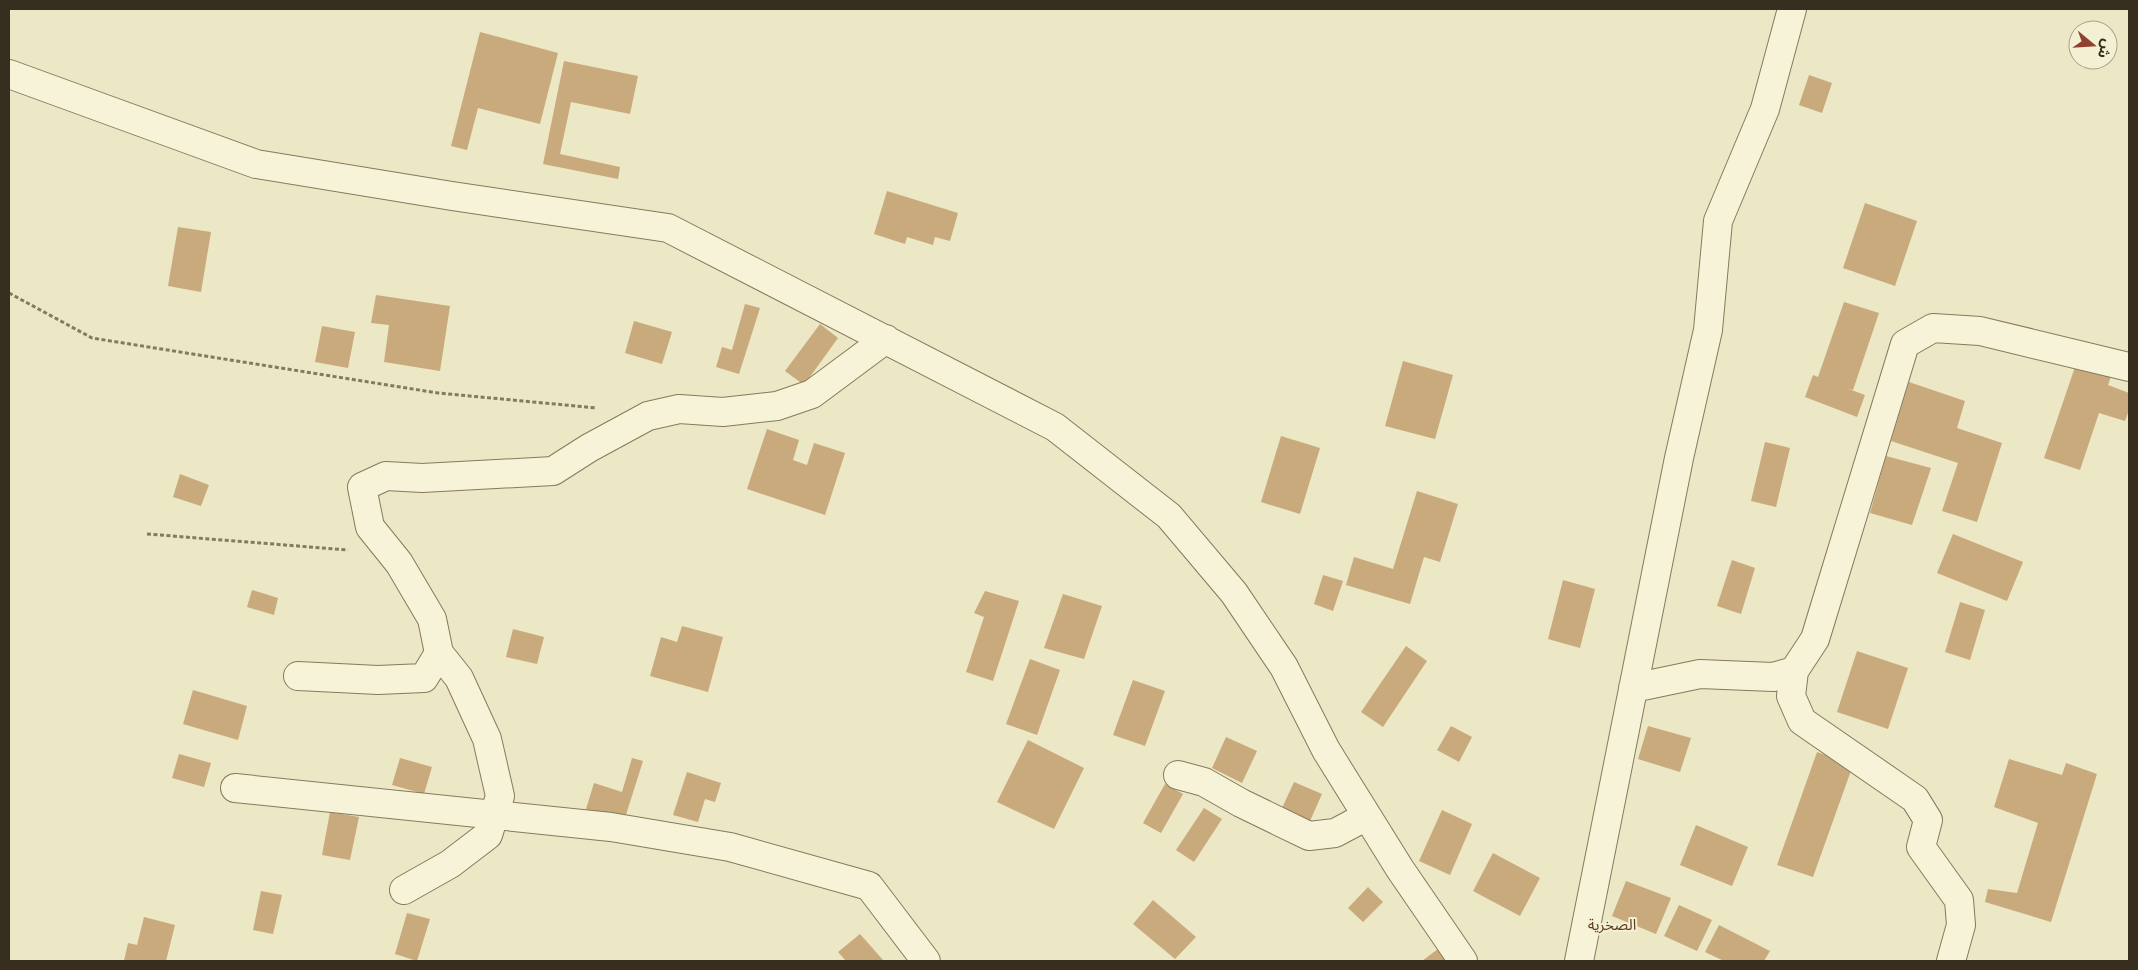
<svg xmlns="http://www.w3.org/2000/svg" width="2138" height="970" font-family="'IBM Plex Serif','Noto Sans Arabic',serif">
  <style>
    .building { fill: #c8aa7d }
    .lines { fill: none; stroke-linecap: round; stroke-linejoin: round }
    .minor-casing { stroke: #867a5c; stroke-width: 30 }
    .path { stroke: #867a5c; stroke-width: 3; stroke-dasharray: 4 2.5; stroke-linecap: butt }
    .minor { stroke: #f7f3d8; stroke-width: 28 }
    .labels { text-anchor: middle; stroke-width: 4; stroke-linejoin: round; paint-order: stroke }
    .quarter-label { font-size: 15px; fill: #613a21; stroke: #f4f0d4 }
  </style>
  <rect width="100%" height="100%" fill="#ece7c5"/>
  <path class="building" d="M480 32 558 53 540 124 478 108 467 150 451 146Z
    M564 61 638 76 630 114 571 102 560 154 620 167 618 179 543 164Z
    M1809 75 1832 83 1822 113 1799 105Z
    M887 191 958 213 950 241 935 237 933 245 907 237 905 244 874 234Z
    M1865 203 1917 221 1895 286 1843 268Z
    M178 227 211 232 201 292 168 286Z
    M376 295 450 306 440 371 384 362 389 325 371 323Z
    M1844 302 1879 313 1853 390 1846 388 1865 395 1857 417 1805 397 1813 375 1818 377Z
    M745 304 760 308 739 374 716 367 722 347 732 350Z
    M634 321 672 332 662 364 625 353Z
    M820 324 838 338 804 385 785 371Z
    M322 326 355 332 348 368 315 362Z
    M1403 361 1453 375 1435 439 1385 426Z
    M2076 364 2111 376 2108 385 2129 393V410L2125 421 2099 413 2080 470 2044 458Z
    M1909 382 1965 401 1957 428 2002 443 1977 522 1942 511 1958 463 1891 441Z
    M767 429 799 440 793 460 807 465 814 443 845 453 825 515 747 489Z
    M1281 436 1320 448 1300 514 1261 502Z
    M1765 442 1790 448 1776 507 1751 501Z
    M1886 456 1931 468 1912 525 1870 513Z
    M180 474 209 485 201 506 173 497Z
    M1417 491 1458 504 1440 562 1424 557 1410 604 1346 585 1354 557 1393 569Z
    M1953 534 2023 562 2007 601 1937 573Z
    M1732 560 1755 568 1741 614 1717 606Z
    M1323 575 1343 581 1333 611 1314 604Z
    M1563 580 1595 589 1580 648 1548 639Z
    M252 590 278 598 274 615 247 607Z
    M985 591 1019 601 993 681 966 672 984 617 974 613Z
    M1063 594 1102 606 1084 659 1044 648Z
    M1960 602 1985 610 1970 660 1945 652Z
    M682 626 723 637 708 692 650 676 661 637 677 642Z
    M513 629 544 637 537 664 506 657Z
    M1406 646 1427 661 1383 727 1361 712Z
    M1857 651 1908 668 1888 729 1837 712Z
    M1030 659 1060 670 1037 735 1006 724Z
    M1133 680 1165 691 1145 746 1113 735Z
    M193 690 247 706 238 740 183 724Z
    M1451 726 1472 737 1459 762 1437 750Z
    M1648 726 1691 738 1680 772 1638 759Z
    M1226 737 1257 751 1242 783 1212 768Z
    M1028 740 1084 768 1054 829 997 802Z
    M1817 752 1853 765 1813 877 1777 865Z
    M179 754 211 763 204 787 172 778Z
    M400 758 432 767 424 794 392 785Z
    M632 758 643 761 624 821 586 809 594 783 622 792Z
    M2009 759 2062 775 2066 763 2097 774 2051 922 1985 902 1988 889 2017 893 2038 823 1994 807Z
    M687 772 721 783 715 802 705 799 698 822 673 815Z
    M1294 782 1322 794 1310 821 1282 808Z
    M1165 784 1183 794 1161 833 1143 823Z
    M1204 808 1222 819 1194 862 1176 850Z
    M1442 810 1472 824 1450 875 1419 861Z
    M330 812 359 817 350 860 322 855Z
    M1696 825 1748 847 1732 886 1680 865Z
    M1493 853 1540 878 1520 916 1473 891Z
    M1626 881 1671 898 1656 934 1612 916Z
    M1368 887 1383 902 1363 922 1348 908Z
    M261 891 282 895 273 934 253 930Z
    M1153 900 1196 937 1175 959 1133 924Z
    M1679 905 1712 920 1697 951 1664 936Z
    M407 913 430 919 417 961 395 954Z
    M144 917 175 925 166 961H124L128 943 137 945Z
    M1719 925 1770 951 1764 961H1724L1705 952Z
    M860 934 883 960 882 961H846L838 952Z
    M1438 949 1446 961H1422Z"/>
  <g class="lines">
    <defs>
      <path id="minor" d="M9 74 256 164 452 196 668 228 1055 427 1169 516 1234 593 1284 667 1326 750 1400 869 1463 961
        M1794 671 1791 696 1802 721 1915 799 1928 820 1921 847 1959 900 1961 925 1951 961
        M298 676 378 680 424 678 439 653 432 619 399 563 370 527 362 487 386 476 422 478 553 471 589 448 648 416 679 409 723 412 777 406 812 394 886 339
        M1633 688 1700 674 1773 677 1794 671 1815 639 1905 344 1933 328 1980 331 2129 367
        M1178 775 1204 782 1241 803 1309 836 1335 833 1367 816
        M235 788 611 827 730 847 869 886 926 961
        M404 890 450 864 488 835 500 796 487 739 459 678 439 653
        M1579 961 1679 458 1708 330 1718 221 1765 109 1792 9"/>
    </defs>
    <use href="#minor" class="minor-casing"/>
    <path class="path" d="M9 293 92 338 438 393 597 408
      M147 534 348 550"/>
    <use href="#minor" class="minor"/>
  </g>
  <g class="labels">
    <g class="quarter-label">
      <text x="1612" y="930">الصخرية</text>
    </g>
  </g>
  <rect width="2138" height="970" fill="none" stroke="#362f1f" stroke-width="20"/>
  <g transform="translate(2093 45) rotate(108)"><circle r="24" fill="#f4f0d4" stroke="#a8a38c"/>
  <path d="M0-4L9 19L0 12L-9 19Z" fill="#91412f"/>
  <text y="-8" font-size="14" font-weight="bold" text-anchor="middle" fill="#362f1f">ش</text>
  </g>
</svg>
